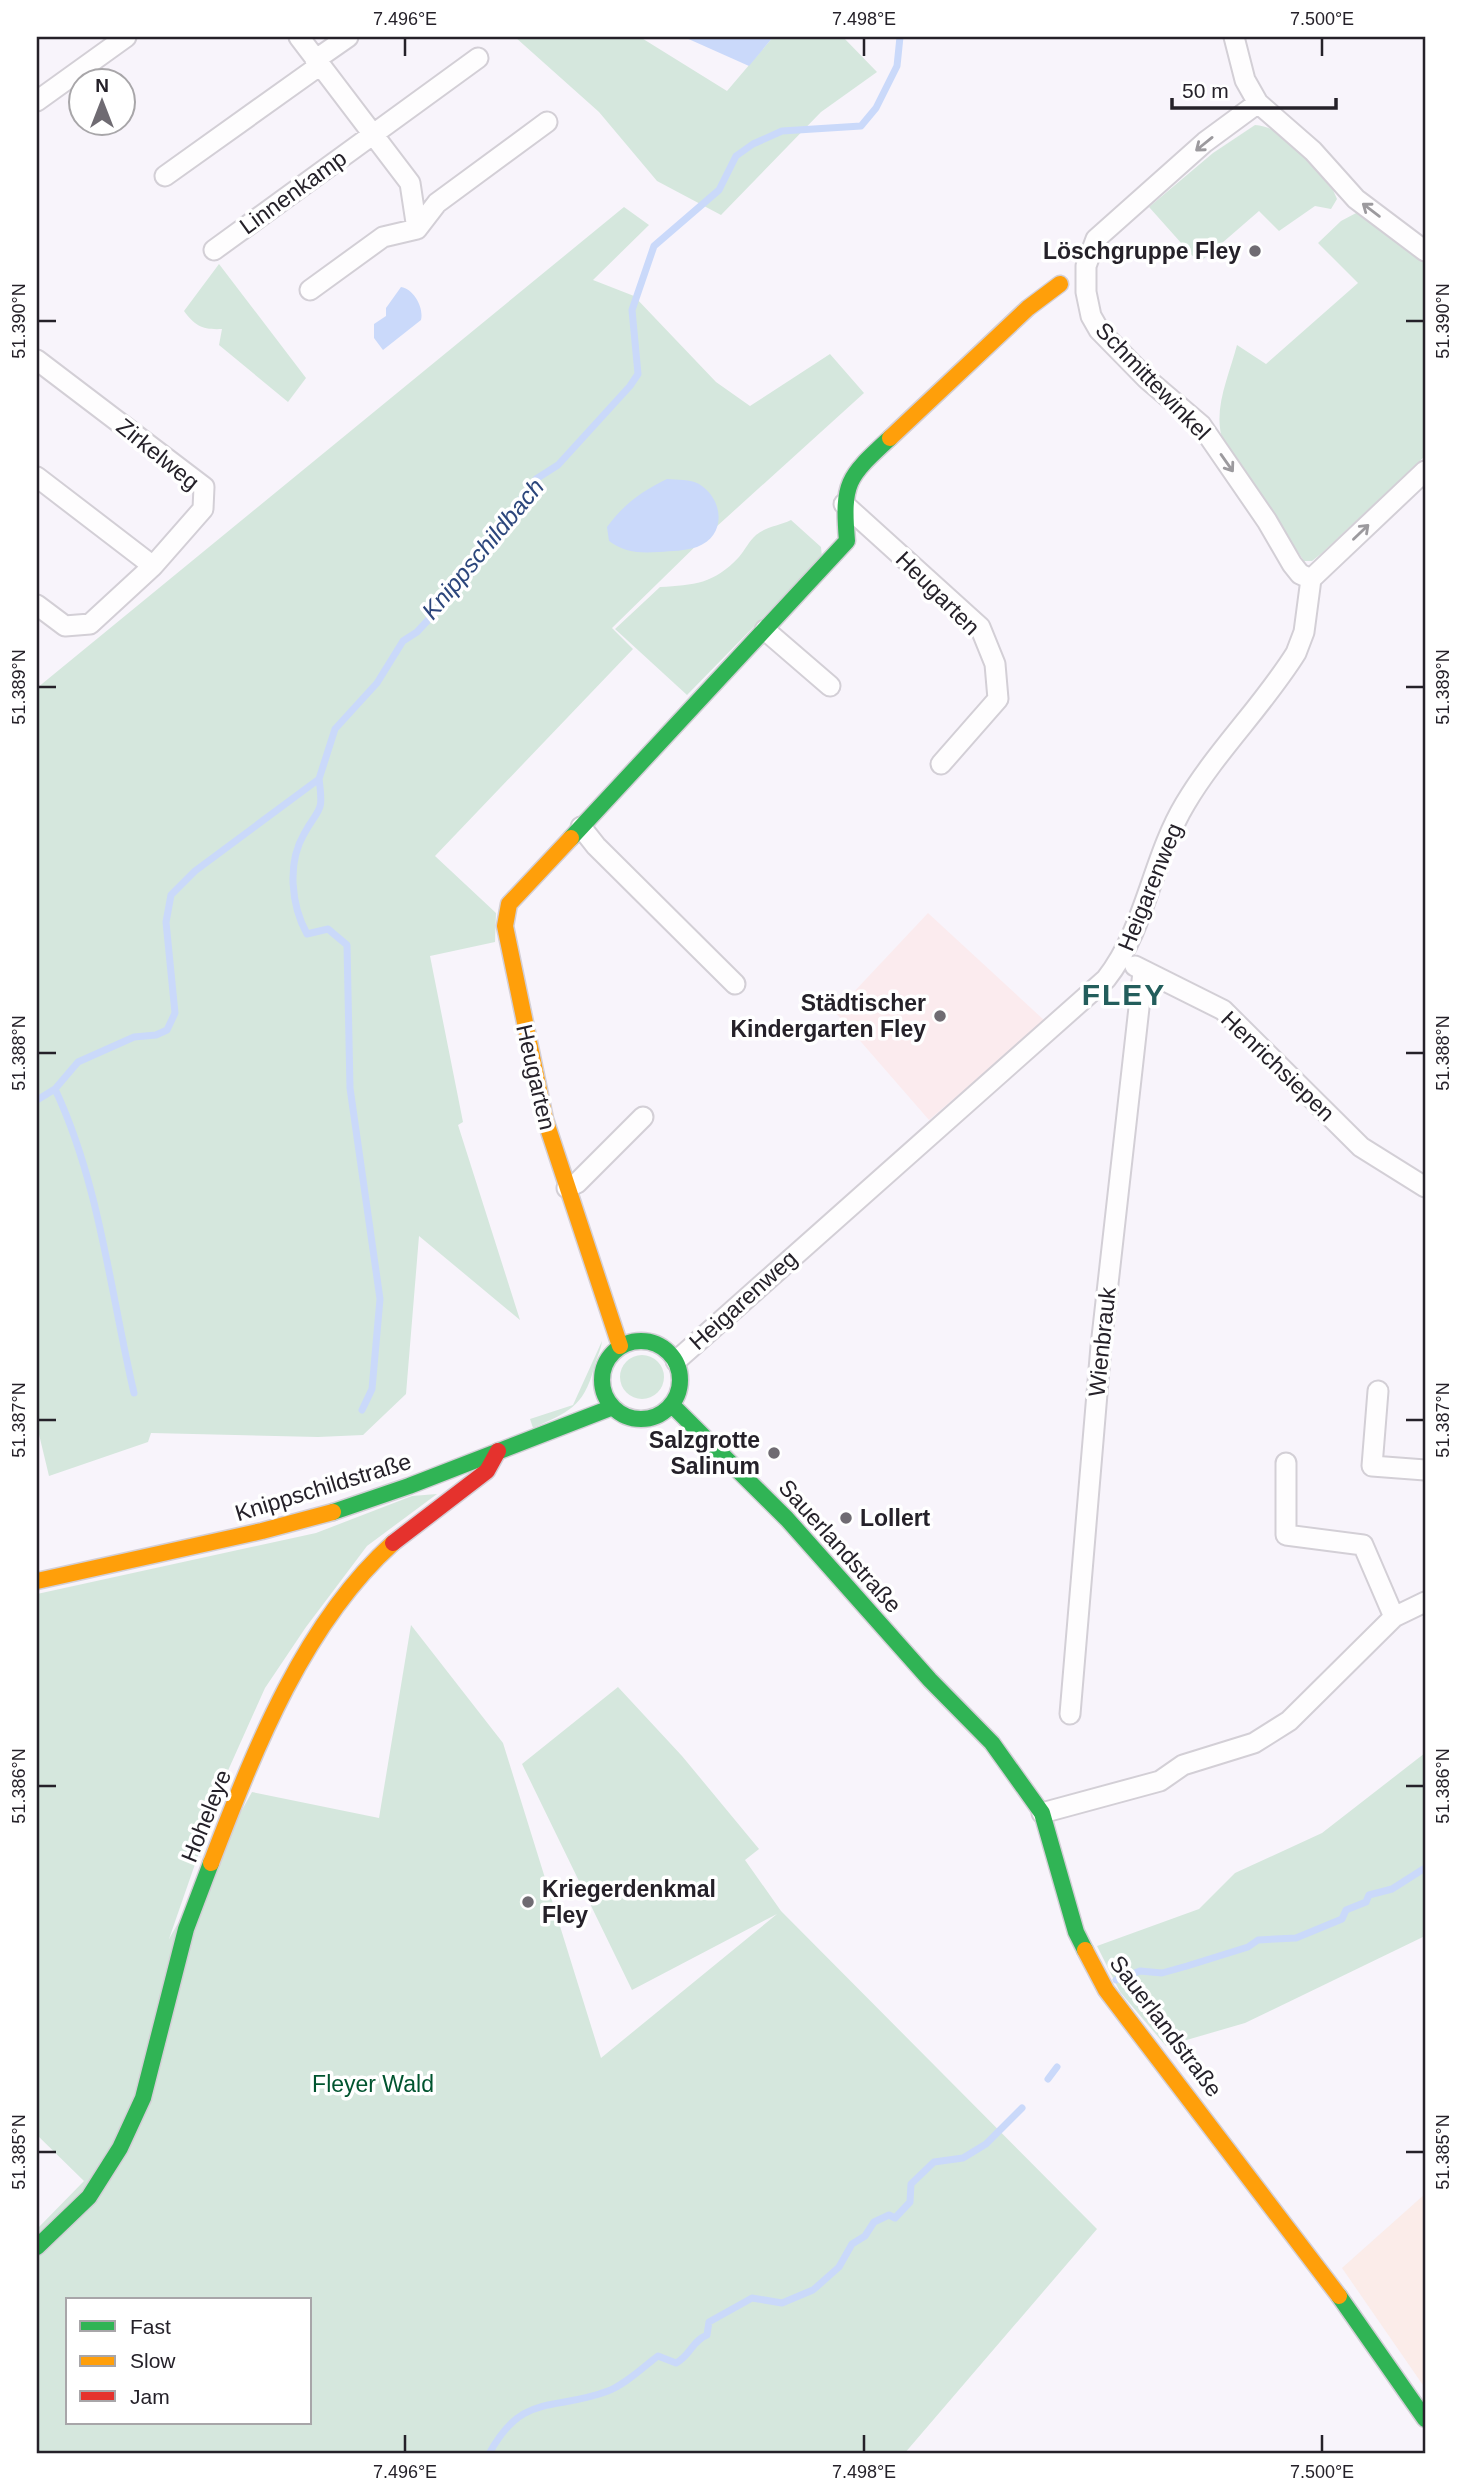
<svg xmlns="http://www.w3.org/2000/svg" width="1462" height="2491" font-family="Helvetica,sans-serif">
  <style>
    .industrial { fill: #fbece9 }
    .education { fill: #fbebee }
    .green { fill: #d5e7dd; fill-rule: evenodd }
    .water { fill: #cad9fa }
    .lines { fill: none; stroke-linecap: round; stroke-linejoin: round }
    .stream { stroke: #cad9fa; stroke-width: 7 }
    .street-casing { stroke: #d3cfd6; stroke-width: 23 }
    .fast-casing { stroke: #d3cfd6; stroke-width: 19 }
    .slow-casing { stroke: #d3cfd6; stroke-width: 19 }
    .jam-casing { stroke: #d3cfd6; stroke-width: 19 }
    .street { stroke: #fefdfe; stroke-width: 19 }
    .fast { stroke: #30b455; stroke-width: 16 }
    .slow { stroke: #ff9f0a; stroke-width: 16 }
    .jam { stroke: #e5322d; stroke-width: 16 }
    .oneway { stroke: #9c9a9e }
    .ticks { fill: none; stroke: #252129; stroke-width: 2.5 }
    .poi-dot { fill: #6f6b72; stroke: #fff; stroke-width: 2.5 }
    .labels { text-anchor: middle; stroke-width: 7; stroke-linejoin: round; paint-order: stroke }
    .street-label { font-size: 23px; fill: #252129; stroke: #fff }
    .poi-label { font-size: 23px; font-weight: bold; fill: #252129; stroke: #fff; text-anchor: end }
    .park-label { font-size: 23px; fill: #00542f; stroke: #fff }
    .water-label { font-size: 24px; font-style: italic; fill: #2c467c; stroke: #fff }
    .district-label { font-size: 30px; font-weight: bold; letter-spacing: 2px; fill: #235e5c; stroke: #fff }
    .neatline { fill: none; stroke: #252129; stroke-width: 2.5 }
    .ticks-label { font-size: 18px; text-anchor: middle; fill: #252129 }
  </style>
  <rect width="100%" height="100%" fill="#f8f4fb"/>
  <path class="industrial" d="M1425 2194V2388L1342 2268Z"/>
  <path class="education" d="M928 913 1045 1021 929 1120 835 1012Z"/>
  <path class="green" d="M515 37H640L727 91 773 37H843L877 72 821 112 721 215 657 181 599 112Z
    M1255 125C1288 127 1312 167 1333 190L1337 199 1331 209 1315 206 1279 231 1259 211 1199 263 1149 207 1213 153Z
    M624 207 649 225 593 280 634 296 716 382 750 406 830 354 864 393 705 537 612 628 633 649 435 856 496 913 495 942 430 956 463 1122 458 1125 520 1320 419 1236 406 1394 363 1435 318 1437 151 1433 148 1442 49 1476 37 1426V688Z
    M1358 212 1425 260V456L1322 553 1312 561H1304L1224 443C1211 413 1229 376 1237 345L1266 364 1358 283 1318 243 1341 221Z
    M219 264 306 378 288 402 219 345 222 329C203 330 195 326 184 311Z
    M791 520 821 547 822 557 687 695 615 629 660 587C694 585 714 584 739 557 745 550 749 541 756 535 767 526 779 526 791 520Z
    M602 1341C601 1350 596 1359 594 1368 583 1408 568 1412 533 1428L530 1419 573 1405Z
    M620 1377a22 22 0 1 1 44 0a22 22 0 1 1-44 0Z
    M437 1494 367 1546 306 1627 265 1688 226 1775 169 1939 252 1792 379 1818 411 1625 503 1743 601 2058 777 1914 632 1990 522 1764 618 1687 682 1756 759 1849 745 1860 781 1911 1097 2229 904 2454H37V2229L84 2181 37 2135V1594L316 1533 412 1496ZM68 2300H310V2423H68Z
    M1425 1753V1936L1245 2023 1166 2046 1120 1992 1097 1946 1199 1909 1235 1873 1322 1833Z"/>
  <path class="water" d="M684 37H773L749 66Z
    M401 287C414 289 424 308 421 320L383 350 374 338V324L386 316V308Z
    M667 479C676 480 691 479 699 484 724 499 727 536 697 547 685 551 672 551 659 552 639 553 626 553 609 541L607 527C624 504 642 491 667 479Z"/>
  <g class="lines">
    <path class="stream" d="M319 779C324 815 319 806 304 834 287 863 291 905 307 934L328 929 347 945 350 1088 380 1299 372 1389 362 1410
      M55 1089C100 1185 110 1291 134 1393
      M37 1100 55 1089 78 1062 134 1037 156 1035 167 1030 175 1013 166 922 171 895 195 871 319 779 335 729 377 683 403 641 417 632 442 605 536 479 558 465 630 386 638 374 632 310 654 246 719 190 736 156 753 144 782 131 861 126 876 108 897 66 900 37
      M1116 1980 1140 1971 1162 1973 1187 1966 1248 1947 1258 1940 1296 1938 1342 1919 1346 1910 1366 1902 1369 1895 1392 1889 1425 1868
      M1048 2079 1057 2067
      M489 2454C523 2391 553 2412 608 2391 626 2384 643 2367 658 2356L676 2363C690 2356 692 2341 707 2335L709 2322 752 2298 782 2303 813 2290 839 2267 852 2244 865 2236 874 2222 889 2215 895 2218 910 2202 911 2184 934 2162 963 2158 986 2144 1022 2108"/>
    <defs>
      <path id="street" d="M299 37 410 183 417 229
        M1234 37 1245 80 1258 103 1313 151 1356 199 1425 251
        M315 60 348 37
        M37 101 126 37
        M1258 103 1205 142 1096 239 1086 266V292L1091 316 1099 330 1147 379 1201 425 1267 521 1292 564 1300 574 1311 579
        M165 176 319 66
        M214 250 478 58
        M310 290 383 237 417 229 437 203 547 122
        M37 360 204 487 203 509 153 566 90 624 65 626 37 605
        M37 477 153 566
        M844 504 980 627 995 664 998 699 941 764
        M765 630 830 686
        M581 827 596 846 735 984
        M1135 966 1223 1010 1361 1147 1425 1187
        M567 1188 577 1183 643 1117
        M676 1361 1106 979C1146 928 1152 859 1185 804 1217 750 1263 706 1296 653L1304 632 1311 579 1425 471
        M1378 1391 1372 1466 1425 1470
        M1286 1463V1535L1363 1545 1394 1617
        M1070 1714 1101 1346 1143 972
        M1042 1813 1160 1781 1183 1765 1254 1743 1289 1721 1394 1617 1425 1602"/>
      <path id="fast" d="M571 838 847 541C842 481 848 477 890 438
        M602 1380a39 39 0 1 1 78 0a39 39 0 1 1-78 0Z
        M672 1405 787 1519 930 1680 992 1743 1042 1813 1076 1932 1085 1950
        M333 1512 409 1486 613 1407
        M37 2247 89 2197 120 2148 143 2098 186 1929 211 1863
        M1339 2296 1425 2419"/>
      <path id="slow" d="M890 438 1028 308 1060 284
        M571 838 509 904 505 926 545 1119 620 1346
        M37 1581 262 1531 333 1512
        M211 1863C254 1752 302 1625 393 1543
        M1085 1950 1106 1990 1339 2296"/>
      <path id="jam" d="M393 1543 487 1471 498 1451"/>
    </defs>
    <use href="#street" class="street-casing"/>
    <use href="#fast" class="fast-casing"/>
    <use href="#slow" class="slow-casing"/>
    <use href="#jam" class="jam-casing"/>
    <use href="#street" class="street"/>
    <use href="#fast" class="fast"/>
    <use href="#slow" class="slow"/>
    <use href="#jam" class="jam"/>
  </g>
  <defs><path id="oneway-shaft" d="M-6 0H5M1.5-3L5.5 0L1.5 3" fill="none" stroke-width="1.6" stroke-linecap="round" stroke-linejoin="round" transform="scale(1.75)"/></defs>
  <g class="oneway">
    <use href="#oneway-shaft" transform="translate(1204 144) rotate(141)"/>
    <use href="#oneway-shaft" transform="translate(1371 210) rotate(-143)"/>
    <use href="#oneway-shaft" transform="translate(1227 463) rotate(55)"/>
    <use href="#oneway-shaft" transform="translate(1361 532) rotate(-44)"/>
  </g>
  <path class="ticks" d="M405 38V56M864 38V56M1322 38V56M38 321H56M1406 321H1424M38 687H56M1406 687H1424M38 1053H56M1406 1053H1424M38 1420H56M1406 1420H1424M38 1786H56M1406 1786H1424M38 2152H56M1406 2152H1424M405 2435V2452M864 2435V2452M1322 2435V2452"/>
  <g class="poi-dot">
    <circle cx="1255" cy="251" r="7"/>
    <circle cx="940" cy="1016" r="7"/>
    <circle cx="774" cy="1453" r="7"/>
    <circle cx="846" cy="1518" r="7"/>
    <circle cx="528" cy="1902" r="7"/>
  </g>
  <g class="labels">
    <g class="street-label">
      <text transform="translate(293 192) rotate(-36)" y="8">Linnenkamp</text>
      <text transform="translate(1153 381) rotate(46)" y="8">Schmittewinkel</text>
      <text transform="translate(158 454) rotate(39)" y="8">Zirkelweg</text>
      <text transform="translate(938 593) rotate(45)" y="8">Heugarten</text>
      <text transform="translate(1150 887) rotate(-68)" y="8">Heigarenweg</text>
      <text transform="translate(1278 1066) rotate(44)" y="8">Henrichsiepen</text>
      <text transform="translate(536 1077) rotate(77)" y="8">Heugarten</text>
      <text transform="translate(743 1300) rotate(-42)" y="8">Heigarenweg</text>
      <text transform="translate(1102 1342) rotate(-84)" y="8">Wienbrauk</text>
      <text transform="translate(323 1487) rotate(-17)" y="8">Knippschildstraße</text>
      <text transform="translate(840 1546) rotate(48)" y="8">Sauerlandstraße</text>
      <text transform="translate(206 1816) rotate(-68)" y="8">Hoheleye</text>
      <text transform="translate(1166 2026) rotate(53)" y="8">Sauerlandstraße</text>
    </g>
    <g class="poi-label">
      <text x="1241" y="259">Löschgruppe Fley</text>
      <text x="926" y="1011">Städtischer<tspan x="926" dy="26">Kindergarten Fley</tspan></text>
      <text x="760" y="1448">Salzgrotte<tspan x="760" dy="26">Salinum</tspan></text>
      <text x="860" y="1526" text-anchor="start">Lollert</text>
      <text x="542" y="1897" text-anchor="start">Kriegerdenkmal<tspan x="542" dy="26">Fley</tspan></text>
    </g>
    <g class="park-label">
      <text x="373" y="2092">Fleyer Wald</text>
    </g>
    <g class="water-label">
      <text transform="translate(483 549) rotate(-50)" y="8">Knippschildbach</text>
    </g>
    <g class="district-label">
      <text x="1124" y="1005">FLEY</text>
    </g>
  </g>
  <rect width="1462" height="2491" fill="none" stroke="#ffffff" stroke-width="77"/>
  <rect x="66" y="2298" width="245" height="126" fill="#ffffff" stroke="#a8a6a9" stroke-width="2"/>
  <rect x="80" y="2321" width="35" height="10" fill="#30b455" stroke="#a8a6a9" stroke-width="2"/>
  <text x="130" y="2334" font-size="21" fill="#252129">Fast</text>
  <rect x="80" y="2356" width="35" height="10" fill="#ff9f0a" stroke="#a8a6a9" stroke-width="2"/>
  <text x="130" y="2368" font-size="21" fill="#252129">Slow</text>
  <rect x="80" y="2391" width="35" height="10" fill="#e5322d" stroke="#a8a6a9" stroke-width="2"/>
  <text x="130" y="2404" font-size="21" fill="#252129">Jam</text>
  <g transform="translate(102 102)"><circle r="33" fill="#ffffff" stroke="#a8a6a9" stroke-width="2"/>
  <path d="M0-5L12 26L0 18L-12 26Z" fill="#6f6b72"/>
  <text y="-10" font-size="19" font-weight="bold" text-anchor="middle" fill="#252129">N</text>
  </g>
  <path d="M1172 98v10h164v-10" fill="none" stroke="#252129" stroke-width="3.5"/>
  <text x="1182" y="98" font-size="21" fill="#252129" stroke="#ffffff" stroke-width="5" paint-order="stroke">50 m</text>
  <rect x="38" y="38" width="1386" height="2414" class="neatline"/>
  <g class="ticks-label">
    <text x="405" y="25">7.496°E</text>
    <text x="864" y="25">7.498°E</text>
    <text x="1322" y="25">7.500°E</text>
    <text transform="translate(19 321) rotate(-90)" y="6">51.390°N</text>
    <text transform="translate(1443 321) rotate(-90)" y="6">51.390°N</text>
    <text transform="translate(19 687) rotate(-90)" y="6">51.389°N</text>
    <text transform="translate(1443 687) rotate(-90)" y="6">51.389°N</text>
    <text transform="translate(19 1053) rotate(-90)" y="6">51.388°N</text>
    <text transform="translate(1443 1053) rotate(-90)" y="6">51.388°N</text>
    <text transform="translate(19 1420) rotate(-90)" y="6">51.387°N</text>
    <text transform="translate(1443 1420) rotate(-90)" y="6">51.387°N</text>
    <text transform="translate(19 1786) rotate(-90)" y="6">51.386°N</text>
    <text transform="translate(1443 1786) rotate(-90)" y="6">51.386°N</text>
    <text transform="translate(19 2152) rotate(-90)" y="6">51.385°N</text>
    <text transform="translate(1443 2152) rotate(-90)" y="6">51.385°N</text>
    <text x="405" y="2478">7.496°E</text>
    <text x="864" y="2478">7.498°E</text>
    <text x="1322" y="2478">7.500°E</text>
  </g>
</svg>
